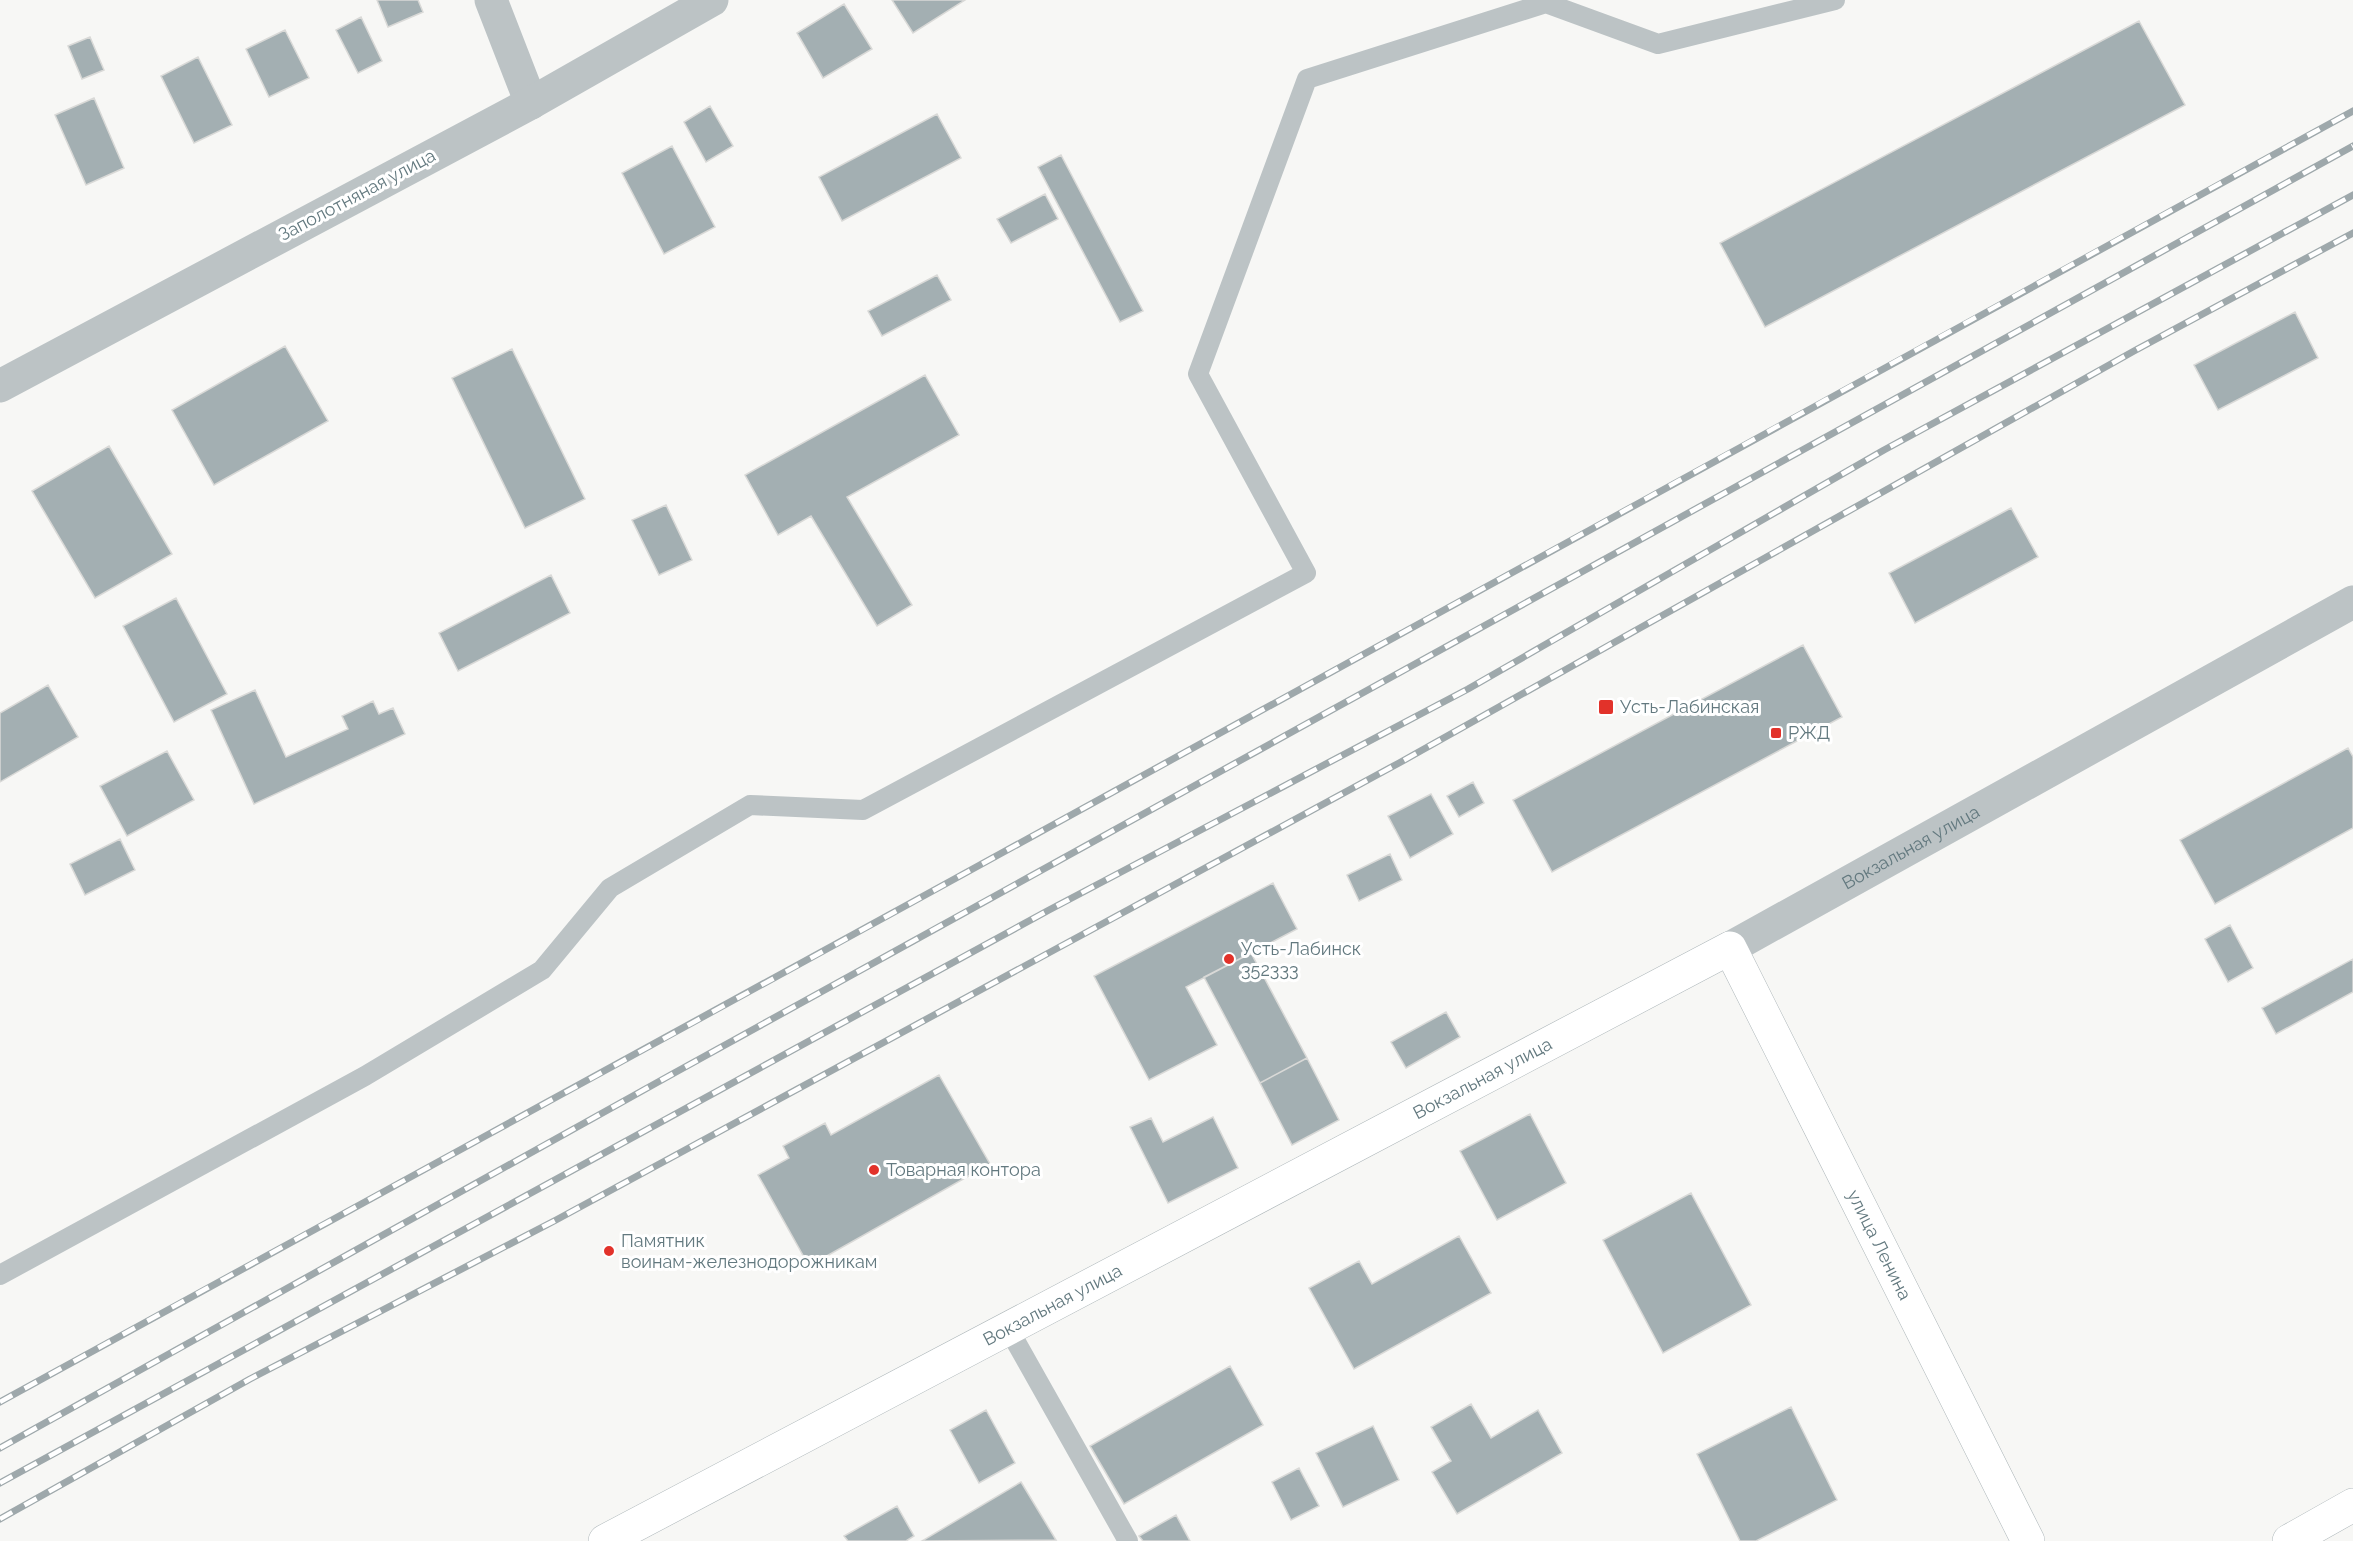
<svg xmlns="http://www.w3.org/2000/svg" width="2353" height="1541" font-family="Raleway,sans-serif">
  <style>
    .building { fill: #a3afb2; stroke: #d9d9d7; stroke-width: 1.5 }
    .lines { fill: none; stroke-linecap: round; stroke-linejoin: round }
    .secondary-casing { stroke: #aeb7ba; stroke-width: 34 }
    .lane { stroke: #bcc3c5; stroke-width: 20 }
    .street { stroke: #bcc3c5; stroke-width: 33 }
    .secondary { stroke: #fff; stroke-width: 33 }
    .rail-casing { stroke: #9ea8ab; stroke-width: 7 }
    .rail { stroke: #fff; stroke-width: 4.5; stroke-dasharray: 14; stroke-linecap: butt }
    .poi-dot { fill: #e2322a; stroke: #fff; stroke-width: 2 }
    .labels { text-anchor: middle; stroke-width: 6; stroke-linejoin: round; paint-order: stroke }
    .street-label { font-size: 18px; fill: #63797f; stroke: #fff }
    .poi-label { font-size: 18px; fill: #63797f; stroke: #fff; text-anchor: start }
  </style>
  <rect width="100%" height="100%" fill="#f7f7f5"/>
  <path class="building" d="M377 0H418L423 12 388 27Z
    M892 0H965L913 33Z
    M844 4 872 49 823 78 797 33Z
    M361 17 382 61 358 73 336 30Z
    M2139 21 2185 105 1765 327 1720 243Z
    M285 30 309 78 269 97 246 49Z
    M90 37 104 70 82 79 68 46Z
    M198 57 232 125 194 143 161 76Z
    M94 98 124 168 86 185 55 115Z
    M710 106 733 146 706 162 684 122Z
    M937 114 961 158 842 221 819 177Z
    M672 146 715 227 664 254 622 173Z
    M1061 155 1143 311 1120 322 1038 167Z
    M1045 194 1058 219 1011 243 997 219Z
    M937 275 951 300 882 336 868 311Z
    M2295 312 2318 358 2218 410 2194 365Z
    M285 346 328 421 214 485 172 410Z
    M512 349 585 499 525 528 452 378Z
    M925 375 959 435 847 497 912 605 877 626 811 516 778 535 745 475Z
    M109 446 172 554 95 598 32 491Z
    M666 505 692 560 659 575 632 520Z
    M2011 508 2038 557 1915 623 1889 573Z
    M551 575 570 613 458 671 439 633Z
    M176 598 227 694 174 722 123 626Z
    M1803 645 1842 717 1552 872 1513 800Z
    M48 685 78 737 0 782V713Z
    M255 690 286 757 348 729 342 716 373 701 379 714 393 708 405 734 254 804 211 710Z
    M2348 748 2353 757V828L2215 904 2180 840Z
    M167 751 194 800 127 836 100 786Z
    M1473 782 1484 803 1459 817 1447 796Z
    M1431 794 1453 834 1410 858 1388 816Z
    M120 839 135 870 85 895 70 864Z
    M1390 854 1402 880 1359 901 1347 875Z
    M1273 883 1297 929 1186 987 1217 1045 1149 1080 1094 976Z
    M2230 925 2253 968 2228 982 2205 939Z
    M1251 953 1307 1058 1260 1083 1204 977Z
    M2353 959V992L2276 1034 2262 1008Z
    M1446 1012 1460 1037 1406 1068 1391 1042Z
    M1307 1058 1339 1120 1292 1145 1260 1083Z
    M939 1075 990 1164 809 1266 758 1175 789 1158 783 1146 825 1123 831 1135Z
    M1530 1114 1566 1183 1497 1220 1460 1151Z
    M1213 1117 1238 1168 1168 1203 1130 1127 1151 1118 1163 1142Z
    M1691 1193 1751 1305 1663 1353 1603 1240Z
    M1459 1236 1491 1293 1354 1369 1309 1288 1359 1261 1372 1284Z
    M1230 1366 1263 1425 1124 1504 1090 1446Z
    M1471 1404 1491 1438 1538 1410 1562 1453 1457 1514 1432 1472 1451 1461 1431 1427Z
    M1791 1407 1837 1500 1756 1541H1740L1697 1454Z
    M986 1410 1015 1463 979 1483 950 1430Z
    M1373 1426 1399 1480 1343 1507 1316 1453Z
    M1299 1468 1319 1506 1291 1520 1272 1482Z
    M1021 1482 1056 1540 922 1541Z
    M897 1506 914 1536 906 1541H848L844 1536Z
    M1176 1515 1190 1541H1143L1139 1536Z"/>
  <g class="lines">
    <defs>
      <g id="secondary">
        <path id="s2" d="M605 1541 1730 948 2028 1541"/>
        <path d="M2289 1541 2353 1505"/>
      </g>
    </defs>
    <use href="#secondary" class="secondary-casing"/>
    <path class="lane" d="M1546 3 1658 44 1835 0
      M0 1275 365 1076 542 970 610 888 750 805 863 810 1306 573 1198 374 1307 79 1546 3V0
      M1008 1328 1128 1541"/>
    <g class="street">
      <path d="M491 0 531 103"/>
      <path d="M0 386 531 103 712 0"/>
      <path id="s1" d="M1730 948 2353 602"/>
    </g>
    <use href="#secondary" class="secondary"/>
    <defs>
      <path id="rail" d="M0 1402C319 1226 639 1053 958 877 1423 622 1887 365 2353 111
        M0 1448 676 1072 2353 146
        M0 1483 1049 910 1468 689 1884 450 2353 195
        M0 1519 250 1379 556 1220 1399 763 2134 351 2353 233"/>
    </defs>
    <use href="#rail" class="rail-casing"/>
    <use href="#rail" class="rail"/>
  </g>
  <g class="poi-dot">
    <rect x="1598" y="699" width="16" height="16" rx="3"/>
    <rect x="1770" y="727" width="12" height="12" rx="3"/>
    <circle cx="1229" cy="959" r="6"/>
    <circle cx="874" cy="1170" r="6"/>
    <circle cx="609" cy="1251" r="6"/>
  </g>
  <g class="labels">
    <g class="street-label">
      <text transform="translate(357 195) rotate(-28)" y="6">Заполотняная улица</text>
      <text dy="6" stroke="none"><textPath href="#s1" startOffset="207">Вокзальная улица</textPath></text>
      <text dy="6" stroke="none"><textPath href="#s2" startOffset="992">Вокзальная улица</textPath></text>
      <text dy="6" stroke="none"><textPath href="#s2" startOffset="1604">улица Ленина</textPath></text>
      <text dy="6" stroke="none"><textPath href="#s2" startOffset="506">Вокзальная улица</textPath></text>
    </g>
    <g class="poi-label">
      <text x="1620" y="713">Усть-Лабинская</text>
      <text x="1788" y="739">РЖД</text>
      <text x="1241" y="955">Усть-Лабинск<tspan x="1241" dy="21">352333</tspan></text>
      <text x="886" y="1176">Товарная контора</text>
      <text x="621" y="1247">Памятник<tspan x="621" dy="21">воинам-железнодорожникам</tspan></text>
    </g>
  </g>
</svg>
